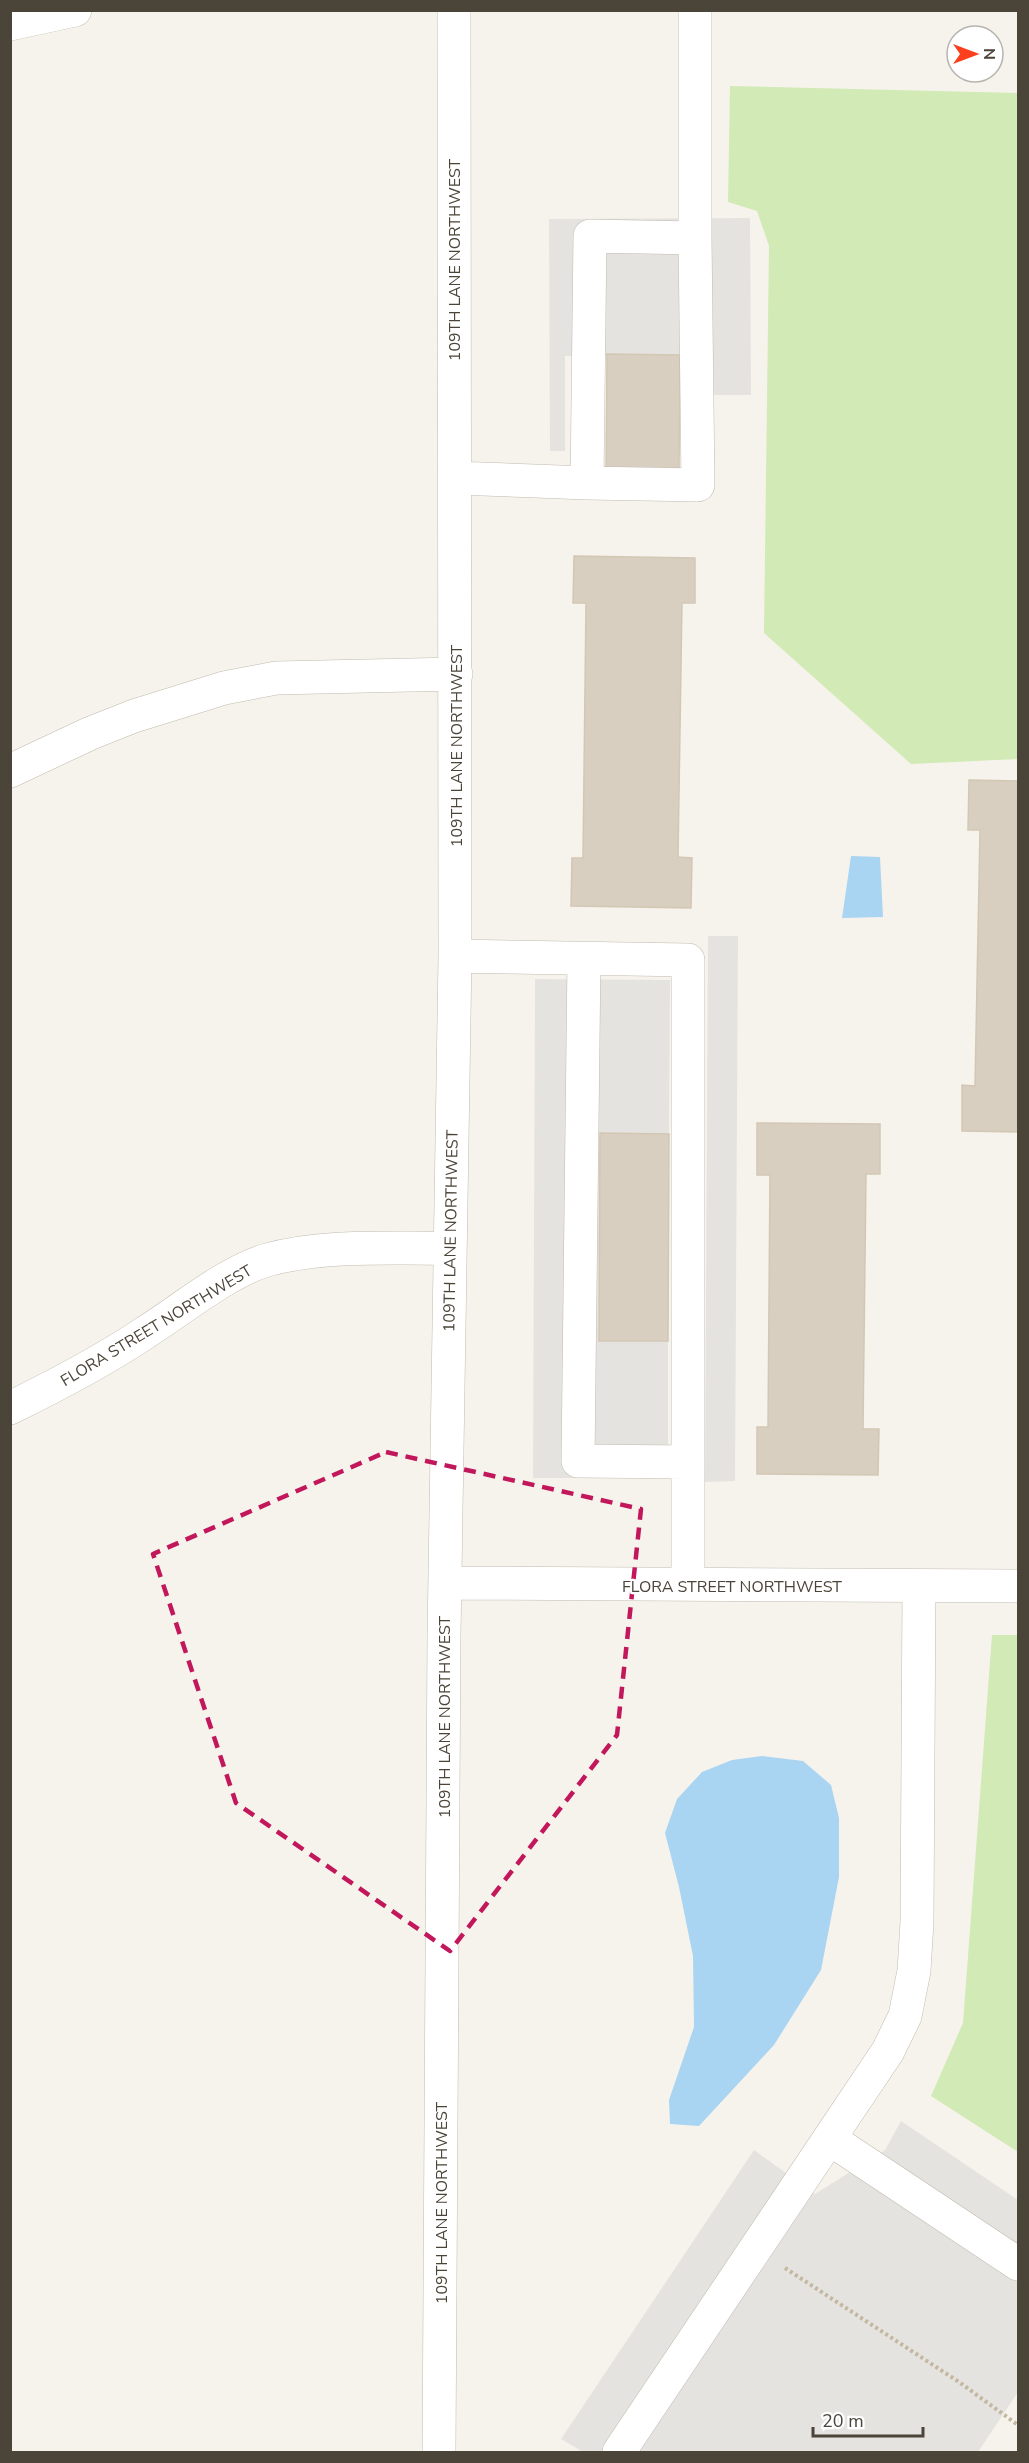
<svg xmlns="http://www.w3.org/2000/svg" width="1029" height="2463" font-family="'Nunito Sans',sans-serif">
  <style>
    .green { fill: #d2eab5 }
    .parking { fill: #e5e3e0 }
    .water { fill: #a9d4f2 }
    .building { fill: #d8cfc1; stroke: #d3c7b4; stroke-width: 1.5 }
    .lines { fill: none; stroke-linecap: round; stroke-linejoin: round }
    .minor-casing { stroke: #c2bbae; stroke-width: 34 }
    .path { stroke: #c4b79f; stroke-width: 4; stroke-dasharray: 3 3; stroke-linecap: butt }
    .minor { stroke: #fff; stroke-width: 33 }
    .marked { fill: none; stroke: #c2185b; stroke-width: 4.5; stroke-dasharray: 12 8; stroke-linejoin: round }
    .labels { text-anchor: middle; stroke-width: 4.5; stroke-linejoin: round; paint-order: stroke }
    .street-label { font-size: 16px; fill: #4b4439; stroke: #fff }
  </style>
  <rect width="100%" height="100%" fill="#f6f3ec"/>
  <path class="green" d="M730 86 1018 93V759L911 764 764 633 769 246 757 211 728 202Z
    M992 1635H1018V2152L931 2096 963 2023Z"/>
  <path class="parking" d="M750 218 751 395H713V356H565V451H550L549 219Z
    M708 936H738L735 1481 705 1482Z
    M535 979 670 980 669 1134H600L599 1340 668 1341V1478H533Z
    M901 2121 1018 2200V2392L978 2452H583L561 2439 754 2150 815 2194 885 2150Z"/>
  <path class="water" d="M851 856 880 857 883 917 842 918Z
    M762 1756 803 1761 831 1785 839 1818V1877L821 1970 774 2045 699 2126 670 2124 669 2100 694 2027 693 1956 679 1887 665 1833 677 1799 702 1772 732 1760Z"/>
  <path class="building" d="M607 354 680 355 679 470 606 469Z
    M574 556 695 558V603H682L678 857 692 858 691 908 571 906 572 858H583L586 603H573Z
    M969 780 1018 781V1132L962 1131V1085L975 1086 980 830H968Z
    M757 1123 880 1124V1174H866L863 1429H879L878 1475 757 1474V1427H768L770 1175H757Z
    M600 1133 669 1134 668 1341H599Z"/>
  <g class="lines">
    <defs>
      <path id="minor" d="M10 24 75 10
        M455 478 587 483 590 236 695 238V10
        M587 483 698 485 695 238
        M10 771 91 733 134 716 224 688 276 678 456 674
        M455 956 688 960V1585
        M584 958 578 1461 688 1462
        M10 1408C57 1385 103 1361 146 1332 181 1310 228 1271 267 1260 325 1244 390 1249 449 1248
        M445 1583 1018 1586
        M830 2139 1018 2264
        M439 2452 444 1636 455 956 454 10
        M619 2452 888 2051 905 2016 914 1971 917 1922 919 1587"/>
    </defs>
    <use href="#minor" class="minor-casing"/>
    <path class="path" d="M785 2268 959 2382 1018 2425"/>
    <use href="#minor" class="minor"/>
  </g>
  <path class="marked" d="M386 1452 641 1509 617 1735 450 1951 236 1803 153 1554Z"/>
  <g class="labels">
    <g class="street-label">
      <text transform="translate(454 260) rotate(-90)" y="6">109TH LANE NORTHWEST</text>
      <text transform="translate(456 746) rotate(-90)" y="6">109TH LANE NORTHWEST</text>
      <text transform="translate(450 1231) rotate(-89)" y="6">109TH LANE NORTHWEST</text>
      <text transform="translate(156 1325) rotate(-31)" y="6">FLORA STREET NORTHWEST</text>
      <text x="732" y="1592">FLORA STREET NORTHWEST</text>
      <text transform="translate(444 1717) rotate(-90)" y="6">109TH LANE NORTHWEST</text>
      <text transform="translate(441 2203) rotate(-90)" y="6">109TH LANE NORTHWEST</text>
    </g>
  </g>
  <rect width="1029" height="2463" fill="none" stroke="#4b4439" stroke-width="24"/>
  <g transform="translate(975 54) rotate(90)"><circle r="28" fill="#ffffff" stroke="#b7b4b0" stroke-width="1.5"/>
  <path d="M0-4.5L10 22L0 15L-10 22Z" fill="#fc3f1d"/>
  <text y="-9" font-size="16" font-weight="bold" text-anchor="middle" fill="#4b4439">N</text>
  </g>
  <path d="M813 2427v9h110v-9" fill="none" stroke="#4b4439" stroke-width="3"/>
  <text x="822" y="2427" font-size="18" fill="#4b4439" stroke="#ffffff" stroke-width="4.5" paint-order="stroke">20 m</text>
</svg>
